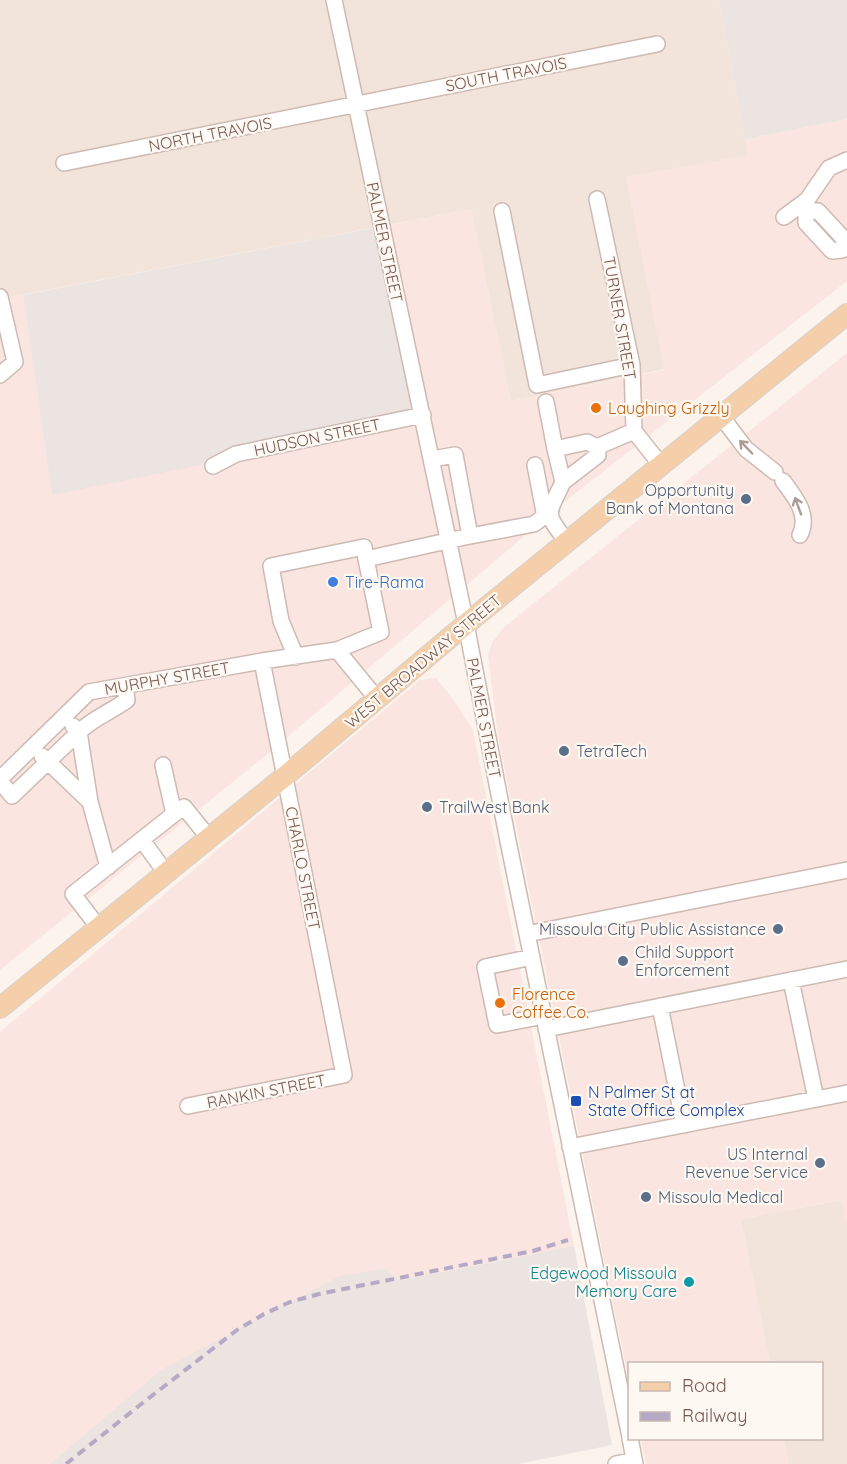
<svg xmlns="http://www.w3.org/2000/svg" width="847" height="1464" font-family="Quicksand,sans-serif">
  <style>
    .residential { fill: #f3e4db }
    .commercial { fill: #fae5e1 }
    .industrial { fill: #ebe4e1 }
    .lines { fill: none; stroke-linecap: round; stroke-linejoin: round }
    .minor-casing { stroke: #cdbab2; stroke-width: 18 }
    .major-casing { stroke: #d8d0ce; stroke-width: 22 }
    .minor { stroke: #fff; stroke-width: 15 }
    .major { stroke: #f4cfaa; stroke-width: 20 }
    .rail { stroke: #b5aac6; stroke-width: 4; stroke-dasharray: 9 6; stroke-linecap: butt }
    .oneway { stroke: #ac9b96 }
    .food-dot { fill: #e8710a; stroke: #fef8f2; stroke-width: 2 }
    .service-dot { fill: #5c6f8a; stroke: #fef8f2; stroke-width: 2 }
    .shop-dot { fill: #3f7fe0; stroke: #fef8f2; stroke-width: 2 }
    .transit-dot { fill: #1a4fb4; stroke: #fef8f2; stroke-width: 2 }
    .culture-dot { fill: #0f9aa8; stroke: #fef8f2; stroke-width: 2 }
    .labels { text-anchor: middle; stroke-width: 4.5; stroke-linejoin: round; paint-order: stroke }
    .street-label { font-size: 16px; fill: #755850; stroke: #fef8f2 }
    .food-label { font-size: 16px; fill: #c56008; stroke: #fef8f2; text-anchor: start }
    .service-label { font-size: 16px; fill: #4e5e75; stroke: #fef8f2; text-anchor: start }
    .shop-label { font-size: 16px; fill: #366cbe; stroke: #fef8f2; text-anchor: start }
    .transit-label { font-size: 16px; fill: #164399; stroke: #fef8f2; text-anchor: start }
    .culture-label { font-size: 16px; fill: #0d838f; stroke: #fef8f2; text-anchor: end }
  </style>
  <rect width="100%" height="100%" fill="#fbf3ec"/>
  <path class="residential" d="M0 0H719L748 155 665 369 511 401 471 209 0 299Z
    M842 1200 847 1222V1464H789L784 1439 822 1438V1364L770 1363 741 1219Z"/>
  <path class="commercial" d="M847 119V281L568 499 265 756 0 970V299L23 295 52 495 389 225 471 209 511 401 664 370 626 177 748 155 745 139Z
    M847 353V1225L841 1200 741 1219 770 1363 630 1364 629 1382 498 737 488 655 492 643 503 628Z
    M436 678 453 699 473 730 574 1246 401 1280 383 1269 50 1464H0V1032L420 680Z
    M641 1439H784L789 1464H646Z"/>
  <path class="industrial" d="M719 0H847V119L745 139Z
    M389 225 423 415 211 463 52 495 23 295Z
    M574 1246 612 1445 518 1464H50L161 1370 340 1276 383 1269 402 1280Z"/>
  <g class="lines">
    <defs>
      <path id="minor" d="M334 0 466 624 508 841 630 1437
        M64 163 657 44
        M597 199 632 365 634 431 661 465
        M800 206 806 211V223L832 251 842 250 844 239 818 211H806
        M502 211 537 385 632 365
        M784 217 807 200 829 168 847 160
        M0 297 15 362 0 375
        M546 402 555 449 587 442 597 447 634 431
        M721 416 746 449 775 472
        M555 449 563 482 598 455 597 447
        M432 459 455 455 470 536
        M535 465 545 517
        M213 466 236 454 423 415
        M783 481C795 497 810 515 800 535
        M563 482C548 515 543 511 567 542
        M296 657 281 621 271 566 364 547 366 559
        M377 699 337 650 381 632 366 559 465 537 534 524 549 513
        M73 726 79 732C93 718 111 712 127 700L125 686
        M42 756 90 802
        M0 779 89 692 262 661 337 650
        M0 781 12 796 79 732 90 802 108 867
        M174 814 184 807 209 838
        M142 840 166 873
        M99 928 73 894 174 814 163 765
        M527 934 847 870
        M532 957 485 967 497 1025 544 1016
        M791 980 816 1099
        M660 1006 684 1125
        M546 1029 847 969
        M188 1106 344 1075 262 661
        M570 1147 847 1093
        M630 1438 635 1464
        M616 1464 634 1460"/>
      <path id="major" d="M0 1008 284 777 466 624 847 314"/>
    </defs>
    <use href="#minor" class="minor-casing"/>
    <use href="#major" class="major-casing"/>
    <use href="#minor" class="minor"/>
    <use href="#major" class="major"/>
    <path class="rail" d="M66 1464 140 1405 237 1330 264 1314 290 1302 319 1294 533 1251 568 1240"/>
  </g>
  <defs><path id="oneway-shaft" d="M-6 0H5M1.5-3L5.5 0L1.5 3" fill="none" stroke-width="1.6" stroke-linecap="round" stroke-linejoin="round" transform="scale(1.5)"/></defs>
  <g class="oneway">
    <use href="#oneway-shaft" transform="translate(746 447) rotate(-134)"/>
    <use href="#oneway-shaft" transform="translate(798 506) rotate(-110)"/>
  </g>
  <g class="food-dot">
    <circle cx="596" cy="408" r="6"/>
    <circle cx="500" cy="1003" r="6"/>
  </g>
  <g class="service-dot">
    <circle cx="746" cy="499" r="6"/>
    <circle cx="564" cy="751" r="6"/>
    <circle cx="427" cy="807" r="6"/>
    <circle cx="778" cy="929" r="6"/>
    <circle cx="623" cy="961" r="6"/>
    <circle cx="820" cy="1163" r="6"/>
    <circle cx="646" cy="1197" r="6"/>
  </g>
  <circle class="shop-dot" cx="333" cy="582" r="6"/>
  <rect class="transit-dot" x="570" y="1095" width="12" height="12" rx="3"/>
  <circle class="culture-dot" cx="689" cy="1282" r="6"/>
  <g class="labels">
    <g class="street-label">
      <text transform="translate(506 74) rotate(-11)" y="6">SOUTH TRAVOIS</text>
      <text transform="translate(210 134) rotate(-11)" y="6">NORTH TRAVOIS</text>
      <text transform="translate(385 242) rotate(78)" y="6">PALMER STREET</text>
      <text transform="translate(620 318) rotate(80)" y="6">TURNER STREET</text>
      <text transform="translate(317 437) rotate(-12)" y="6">HUDSON STREET</text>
      <text transform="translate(423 661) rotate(-40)" y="6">WEST BROADWAY STREET</text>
      <text transform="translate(167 678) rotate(-10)" y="6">MURPHY STREET</text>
      <text transform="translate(484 718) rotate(79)" y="6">PALMER STREET</text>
      <text transform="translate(303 868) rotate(79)" y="6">CHARLO STREET</text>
      <text transform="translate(266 1091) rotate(-11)" y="6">RANKIN STREET</text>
    </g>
    <g class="food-label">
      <text x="608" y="414">Laughing Grizzly</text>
      <text x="512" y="1000">Florence<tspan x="512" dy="18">Coffee Co.</tspan></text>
    </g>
    <g class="service-label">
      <text x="734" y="496" text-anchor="end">Opportunity<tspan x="734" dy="18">Bank of Montana</tspan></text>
      <text x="576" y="757">TetraTech</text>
      <text x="439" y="813">TrailWest Bank</text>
      <text x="766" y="935" text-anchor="end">Missoula City Public Assistance</text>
      <text x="635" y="958">Child Support<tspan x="635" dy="18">Enforcement</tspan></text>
      <text x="808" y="1160" text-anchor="end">US Internal<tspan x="808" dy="18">Revenue Service</tspan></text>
      <text x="658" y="1203">Missoula Medical</text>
    </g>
    <g class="shop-label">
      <text x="345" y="588">Tire-Rama</text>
    </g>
    <g class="transit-label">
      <text x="588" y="1098">N Palmer St at<tspan x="588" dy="18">State Office Complex</tspan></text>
    </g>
    <g class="culture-label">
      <text x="677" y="1279">Edgewood Missoula<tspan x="677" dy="18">Memory Care</tspan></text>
    </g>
  </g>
  <rect x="628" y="1362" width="195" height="78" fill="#fef8f2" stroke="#c7b8b1" stroke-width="1.5"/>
  <rect x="640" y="1382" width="30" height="9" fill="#f4cfaa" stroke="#c7b8b1" stroke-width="1.5"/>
  <text x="682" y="1392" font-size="18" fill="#755850">Road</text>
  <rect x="640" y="1412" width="30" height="9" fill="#b5aac6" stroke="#c7b8b1" stroke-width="1.5"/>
  <text x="682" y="1422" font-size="18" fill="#755850">Railway</text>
</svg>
